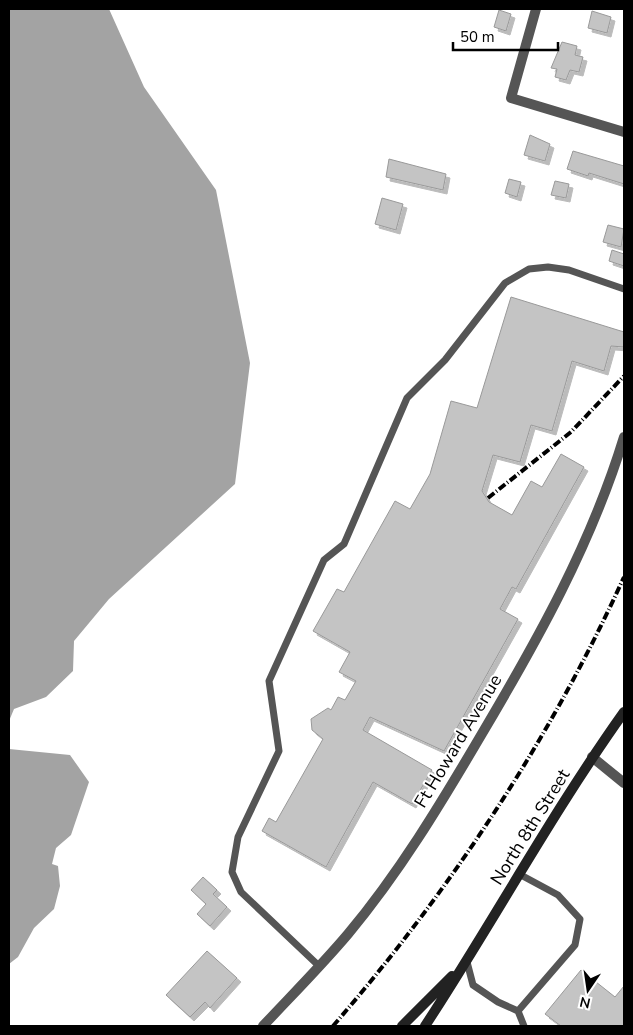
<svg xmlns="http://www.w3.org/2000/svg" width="633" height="1035" font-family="'Nunito Sans',sans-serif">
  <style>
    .water { fill: #a3a3a3 }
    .building { fill: #c4c4c4; stroke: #999; filter: url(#shadow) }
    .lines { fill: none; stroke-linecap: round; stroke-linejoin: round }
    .lane { stroke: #555; stroke-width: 7 }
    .street { stroke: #555; stroke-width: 10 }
    .secondary { stroke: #222; stroke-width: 10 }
    .rail { stroke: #000; stroke-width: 4; stroke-dasharray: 8 2.5 1 2.5; stroke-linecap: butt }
    .labels { text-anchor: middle; stroke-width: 4; stroke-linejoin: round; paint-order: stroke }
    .street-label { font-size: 18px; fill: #000; stroke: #fff }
  </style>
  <defs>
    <filter id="shadow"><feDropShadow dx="4" dy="4" stdDeviation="0" flood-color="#0004"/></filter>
  </defs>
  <rect width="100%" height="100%" fill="#fff"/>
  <path class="water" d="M9 9H109L144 87 216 190 250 363 235 484 109 599 74 641 73 671 46 697 14 709 9 721Z
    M9 749 70 755 89 782 71 835 56 848 52 864 58 866 60 886 54 909 34 928 18 957 9 964Z"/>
  <path class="building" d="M499 10 511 14 506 31 494 27Z
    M592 11 611 17 607 33 588 28Z
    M562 42 577 46 575 55 583 57 579 72 570 70 566 80 555 77 557 69 551 68Z
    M530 135 550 144 545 161 524 155Z
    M573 151 624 166V184L589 173 588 176 567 169Z
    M389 159 446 174 443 190 386 177Z
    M509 179 521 182 517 197 505 193Z
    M555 181 569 184 566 198 551 195Z
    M382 198 403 204 396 230 375 224Z
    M608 225 624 229 621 247 603 242Z
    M612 250 624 254V266L609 261Z
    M511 297 624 332V347L611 346 604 371 572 361 552 431 531 425 520 462 493 455 482 491 489 502 512 515 531 481 542 487 561 454 584 467 516 589 512 587 500 609 518 619 444 751 370 717 363 730 432 770 412 804 373 782 326 867 262 831 269 818 276 822 323 739 312 730 311 719 328 708 331 710 338 697 345 700 356 681 339 672 350 652 313 631 337 589 344 592 395 501 410 509 430 474 451 401 477 408Z
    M203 877 217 890 213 894 227 907 210 926 197 914 206 904 191 890Z
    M207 951 237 978 210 1008 205 1002 190 1017 166 995Z
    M581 970 615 997 624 986V1026H561L545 1014Z"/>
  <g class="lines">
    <path class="lane" d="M467 962 473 985 498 1002 518 1011 524 1026
      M319 966 241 892 232 872 238 837 279 751 269 681 324 560 344 544 407 398 445 360 505 283 529 269 548 267 569 270 624 289
      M518 1011 575 945 580 919 558 895 519 874"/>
    <path class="street" d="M536 9 511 98 624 132
      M592 757 624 783
      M263 1026C291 996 321 966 348 934 399 873 440 805 480 737 537 641 591 545 624 437"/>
    <path class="secondary" d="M402 1026 452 976
      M425 1026C493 922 552 813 624 712"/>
    <path class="rail" d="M488 498 571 432 624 376
      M333 1026C450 891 550 740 624 577"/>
  </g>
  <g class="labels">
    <g class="street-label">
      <text transform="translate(458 741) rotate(-59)" y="6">Ft Howard Avenue</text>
      <text transform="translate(530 827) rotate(-58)" y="6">North 8th Street</text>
    </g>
  </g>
  <rect width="633" height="1035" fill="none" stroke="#000000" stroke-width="20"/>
  <g transform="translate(588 990) rotate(193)" stroke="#ffffff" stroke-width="4" paint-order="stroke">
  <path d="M0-4L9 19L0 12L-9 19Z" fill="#000000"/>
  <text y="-8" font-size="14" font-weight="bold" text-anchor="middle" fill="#000000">N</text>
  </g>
  <path d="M453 42v8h105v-8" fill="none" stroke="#000000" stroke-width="2.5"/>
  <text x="460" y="42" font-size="15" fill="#000000" stroke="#ffffff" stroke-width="4" paint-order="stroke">50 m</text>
</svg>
